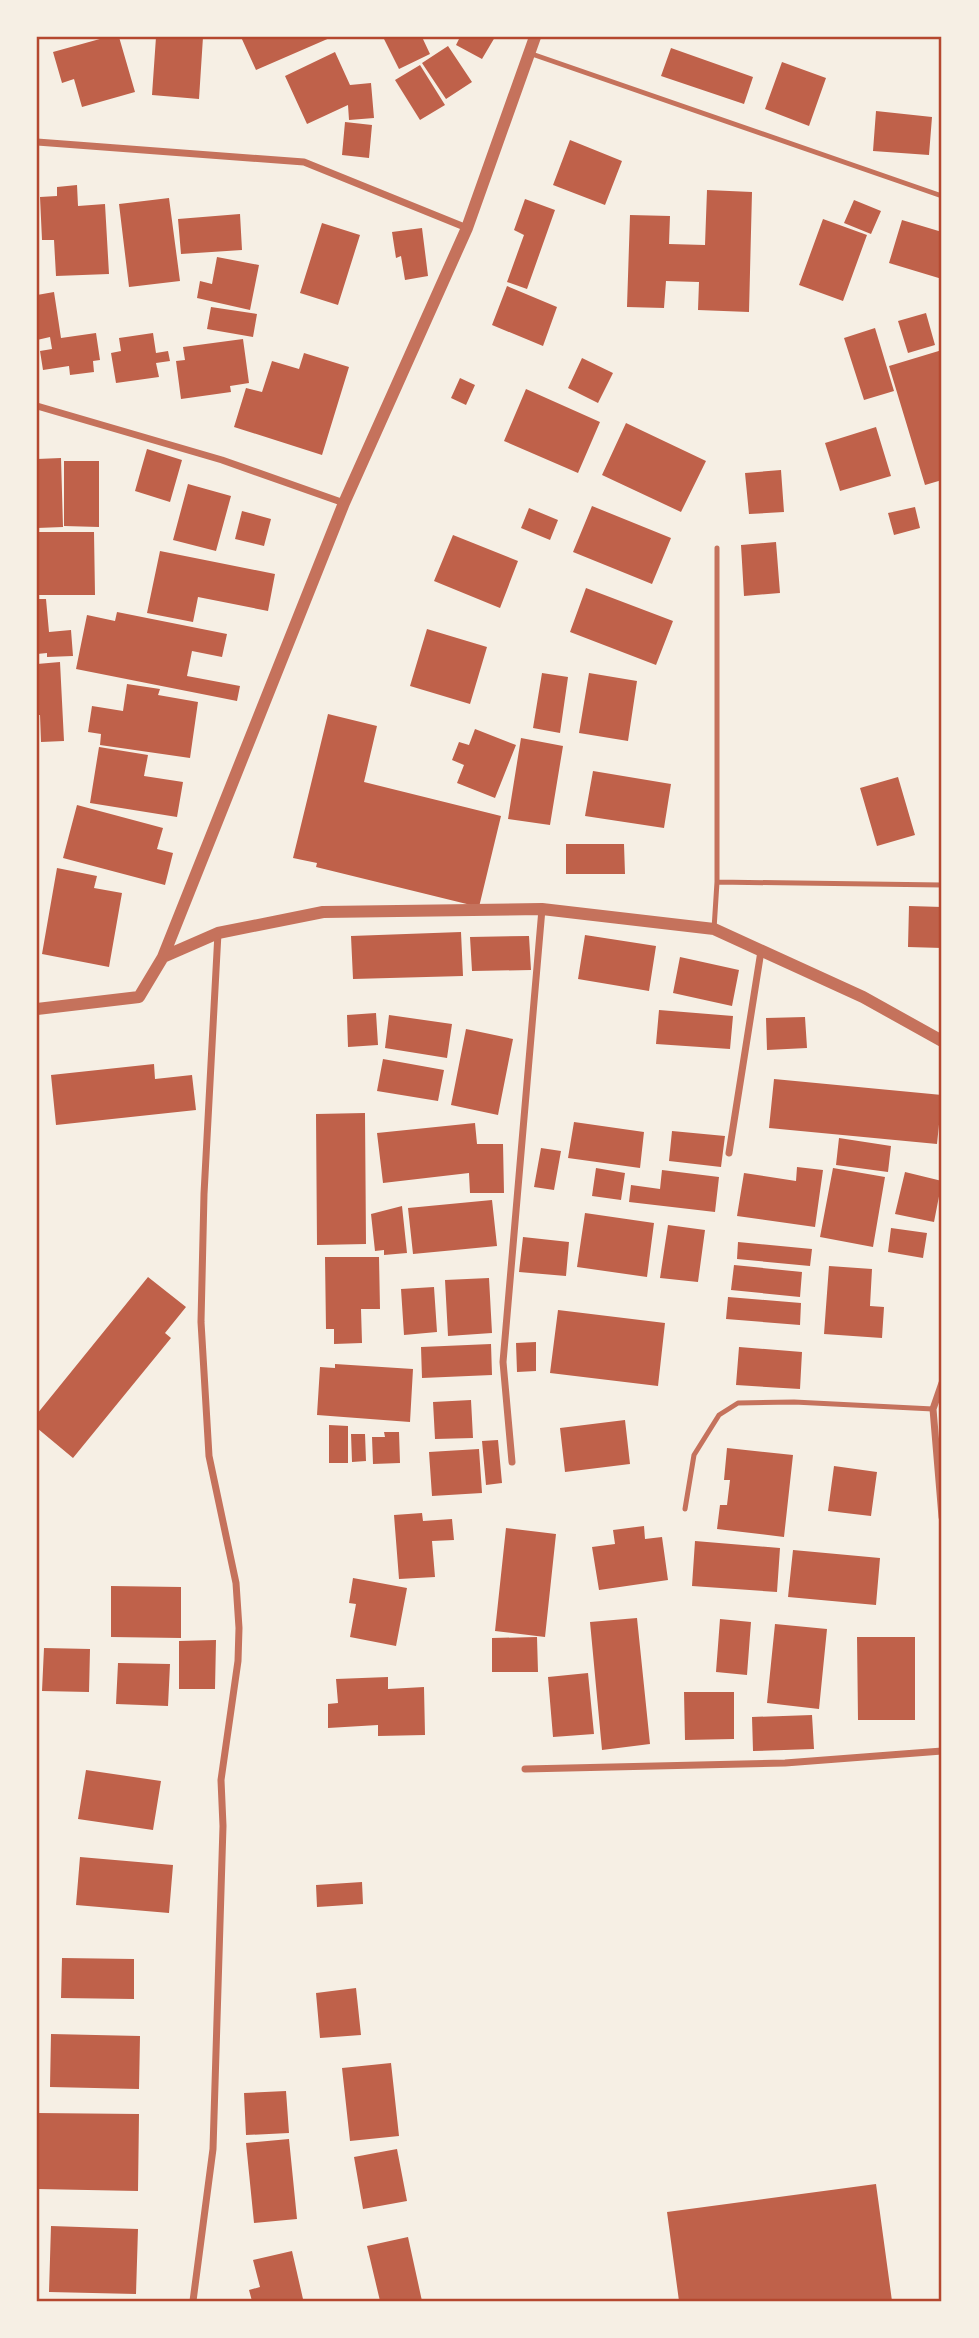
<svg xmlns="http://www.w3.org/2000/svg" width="979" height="2338" font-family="Inter,sans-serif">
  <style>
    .building { fill: #bf614a }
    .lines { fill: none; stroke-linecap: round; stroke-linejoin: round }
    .service { stroke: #c5725c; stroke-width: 5 }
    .minor { stroke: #c5725c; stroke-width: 7 }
    .tertiary { stroke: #c5725c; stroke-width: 12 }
    .neatline { fill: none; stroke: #b5482f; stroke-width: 2.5 }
  </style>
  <rect width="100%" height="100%" fill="#f6efe4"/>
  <path class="building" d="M107 37H119L135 92 82 107 74 79 62 83 53 52Z
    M156 37H203L199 99 152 95Z
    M241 37H332L256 70Z
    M383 37H422L430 54 399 69Z
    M460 37H495L482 59 456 45Z
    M448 46 472 82 446 99 422 63Z
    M671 48 753 77 744 104 661 76Z
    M335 52 350 85 371 83 374 118 349 120 348 105 307 124 285 76Z
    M782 62 826 78 809 126 765 109Z
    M420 65 445 105 420 120 395 80Z
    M876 111 932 117 929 155 873 151Z
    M345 122 372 125 369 158 342 155Z
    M570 140 622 161 605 205 553 185Z
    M77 185 78 206 105 204 109 274 56 276 54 240H42L40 197 57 196V187Z
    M707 190 752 192 749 312 698 310 699 282 666 281 664 308 627 307 630 215 670 216 669 244 705 245Z
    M169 198 180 281 129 287 119 204Z
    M525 199 555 210 527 289 507 282 524 235 514 230Z
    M854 200 881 211 871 234 844 223Z
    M240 214 242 250 181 254 178 219Z
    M823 219 867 235 843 301 799 285Z
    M902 220 942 232V279L889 263Z
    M322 223 360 235 338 305 300 293Z
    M422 228 428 276 405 280 401 256 396 258 392 232Z
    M217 257 259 265 250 310 197 298 200 281 212 284Z
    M507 286 557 307 543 346 492 325Z
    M54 292 61 338 96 333 100 360 93 361 94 372 70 375 69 366 43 370 40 351 52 349 50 337 37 340V295Z
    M211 307 257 314 253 337 207 329Z
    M926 313 935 345 908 353 898 321Z
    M875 328 894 391 864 400 844 338Z
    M153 333 156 353 168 351 170 361 156 363 159 377 116 383 111 353 121 351 119 338Z
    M243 339 249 383 230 386 231 392 181 399 176 361 185 360 183 347Z
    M942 350V480L925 485 889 366Z
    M304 353 349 367 322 455 234 427 246 388 262 392 272 361 299 369Z
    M582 358 613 373 598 403 568 388Z
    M460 378 475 385 466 405 451 398Z
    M526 389 600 422 578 473 504 441Z
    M626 423 706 461 681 512 602 475Z
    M876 427 891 476 840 491 825 443Z
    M147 449 182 460 170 502 135 491Z
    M61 458 63 527 37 528V459Z
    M64 461H99V527L64 526Z
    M781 470 784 512 749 514 745 473Z
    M188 484 231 496 216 551 173 540Z
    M592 506 671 538 652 584 573 552Z
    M915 507 920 528 894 535 888 513Z
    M529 508 558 520 550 540 521 528Z
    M242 511 271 519 264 546 235 539Z
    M37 532H94L95 595H37Z
    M453 535 518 561 500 608 434 581Z
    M776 542 780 593 744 596 741 545Z
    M160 551 275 574 268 611 198 597 193 622 147 613Z
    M586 588 673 621 656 665 570 632Z
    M37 599H46L49 632 71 630 73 656 47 657V653L37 654Z
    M117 612 227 634 222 657 192 651 187 676 240 686 237 701 76 669 87 615 115 621Z
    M427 629 487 647 470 704 410 686Z
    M60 662 64 741 41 742 40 715H37V664Z
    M542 673 568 677 560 733 533 728Z
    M589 673 637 681 628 741 579 733Z
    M127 684 160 689 158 695 198 702 190 758 100 745 101 734 88 732 92 706 123 711Z
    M328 714 377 726 364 782 501 816 479 907 316 867 317 863 293 858Z
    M475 729 516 745 495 798 457 783 464 765 452 760 459 742 469 745Z
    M521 738 563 746 550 825 508 819Z
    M99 747 148 755 144 776 183 782 177 817 90 803Z
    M593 771 671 784 664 828 585 816Z
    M898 777 915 835 877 846 860 788Z
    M77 805 163 828 157 849 173 853 165 885 63 858Z
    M566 844H624L625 874H566Z
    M57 868 97 876 94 888 122 893 109 967 42 954Z
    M909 906 942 907V948L908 947Z
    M461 932 463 976 353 979 351 936Z
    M585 935 656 946 649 991 578 979Z
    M529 936 531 970 472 971 470 937Z
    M680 957 739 970 732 1006 673 993Z
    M659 1010 733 1016 730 1049 656 1044Z
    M376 1013 378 1045 348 1047 347 1015Z
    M389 1015 452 1024 447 1058 385 1048Z
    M805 1017 807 1048 767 1050 766 1018Z
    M466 1029 513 1039 498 1115 451 1105Z
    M383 1059 444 1070 438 1101 377 1091Z
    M154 1064 155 1079 192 1075 196 1110 56 1125 51 1075Z
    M774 1079 942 1095 937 1144 769 1128Z
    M365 1113 366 1244 317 1245 316 1114Z
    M574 1122 644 1132 640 1168 568 1158Z
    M475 1123 477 1144H503L504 1193H470L469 1173 383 1183 377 1133Z
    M672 1131 725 1136 721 1167 669 1161Z
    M839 1138 891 1146 888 1172 836 1165Z
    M541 1148 561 1151 554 1190 534 1187Z
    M797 1167 823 1170 815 1227 737 1216 744 1173 796 1181Z
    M596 1168 625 1173 621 1200 592 1196Z
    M833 1168 885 1177 873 1247 820 1237Z
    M662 1170 719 1177 715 1212 629 1202 631 1185 660 1189Z
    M905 1172 942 1181 934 1222 895 1214Z
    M492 1200 497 1246 413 1254 408 1208Z
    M402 1206 407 1253 384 1255V1250L375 1251 371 1214Z
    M585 1213 654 1223 647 1277 577 1267Z
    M668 1225 705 1230 698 1282 660 1278Z
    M891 1228 927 1233 923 1258 888 1252Z
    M523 1237 569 1242 566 1276 519 1272Z
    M738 1242 812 1249 810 1266 737 1259Z
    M325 1257H379L380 1309H361L362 1343 334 1344V1329H326Z
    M734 1265 802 1272 800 1297 731 1290Z
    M829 1266 872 1269 870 1306 884 1307 882 1338 824 1334Z
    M148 1277 186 1307 165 1333 171 1338 73 1458 37 1428V1414Z
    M489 1278 492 1333 448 1336 445 1280Z
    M434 1287 437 1332 404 1335 401 1289Z
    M728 1297 801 1303 800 1325 726 1319Z
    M558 1310 665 1323 658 1386 550 1373Z
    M536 1342V1371L517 1372 516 1343Z
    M491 1344 492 1375 422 1378 421 1347Z
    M739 1347 802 1352 800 1389 736 1385Z
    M335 1364 413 1369 410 1422 317 1415 320 1367 335 1368Z
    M471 1400 473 1438 435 1439 433 1402Z
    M625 1420 630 1464 565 1472 560 1428Z
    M329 1425 348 1426V1463H329Z
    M384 1432H399L400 1463 373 1464 372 1437H385Z
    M351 1434H365L366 1461 352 1462Z
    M498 1440 502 1483 486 1485 482 1441Z
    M727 1448 793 1455 784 1537 717 1529 720 1505H727L730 1480H724Z
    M479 1449 482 1493 432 1496 429 1452Z
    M834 1466 877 1472 871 1516 828 1511Z
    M422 1513 423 1521 452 1519 454 1540 432 1541 435 1577 399 1579 394 1515Z
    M644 1526 645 1539 662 1537 668 1580 599 1590 592 1547 615 1544 613 1530Z
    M506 1528 556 1534 545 1637 495 1631Z
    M695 1541 780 1548 777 1592 692 1586Z
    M793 1550 880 1558 876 1605 788 1597Z
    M353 1578 407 1588 396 1646 350 1637 356 1604 349 1603Z
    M111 1586 181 1587V1638L111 1637Z
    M637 1618 650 1744 602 1750 590 1622Z
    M720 1619 751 1622 747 1675 716 1672Z
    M775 1624 827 1629 819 1709 767 1703Z
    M537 1637 538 1672H492V1638Z
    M857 1637H915V1720H858Z
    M216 1640 215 1689H179V1641Z
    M44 1648 90 1649 89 1692 42 1691Z
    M118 1663 170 1664 168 1706 116 1704Z
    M588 1673 594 1734 553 1737 548 1677Z
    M388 1677V1689L424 1687 425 1735 378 1736V1725L328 1728V1704L338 1703 336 1679Z
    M684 1692H734V1739L685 1740Z
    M812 1715 814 1749 753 1751 752 1717Z
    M86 1770 161 1781 153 1830 78 1819Z
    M80 1857 173 1865 169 1913 76 1905Z
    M362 1882 363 1904 317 1907 316 1885Z
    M62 1958 134 1959V1999L61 1998Z
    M356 1988 361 2035 320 2038 316 1993Z
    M51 2034 140 2036 139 2089 50 2087Z
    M391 2063 399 2136 350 2141 342 2068Z
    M286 2091 289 2133 246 2135 244 2093Z
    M37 2113 139 2114 138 2191 37 2189Z
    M289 2139 297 2219 254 2223 246 2143Z
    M397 2149 407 2201 363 2209 354 2157Z
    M876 2184 892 2301H679L667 2212Z
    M51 2226 138 2229 136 2294 49 2292Z
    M408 2237 422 2301H380L367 2246Z
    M292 2251 303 2299 252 2301 249 2290 260 2287 253 2260Z"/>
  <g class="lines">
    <path class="service" d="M529 53 942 196
      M717 882 942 885
      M714 929 717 882V548
      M685 1509 694 1455 719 1415 738 1403 794 1402 933 1409"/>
    <path class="minor" d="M37 142 304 162 467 228
      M37 406 222 460 344 503
      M729 1153 761 951
      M942 1383 933 1409 942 1517
      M512 1462 503 1362 542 909
      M525 1769 785 1763 942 1751
      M193 2301 213 2149 223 1826 221 1780 238 1661 239 1628 236 1583 209 1456 201 1322 204 1194 218 933"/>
    <path class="tertiary" d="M163 957 218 933 323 912 542 909 714 929 863 997 942 1041
      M37 1009 139 997 163 957 344 503 467 228 535 37"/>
  </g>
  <rect width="979" height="2338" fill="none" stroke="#f6efe4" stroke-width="77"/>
  <rect x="38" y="38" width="902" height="2262" class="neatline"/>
</svg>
